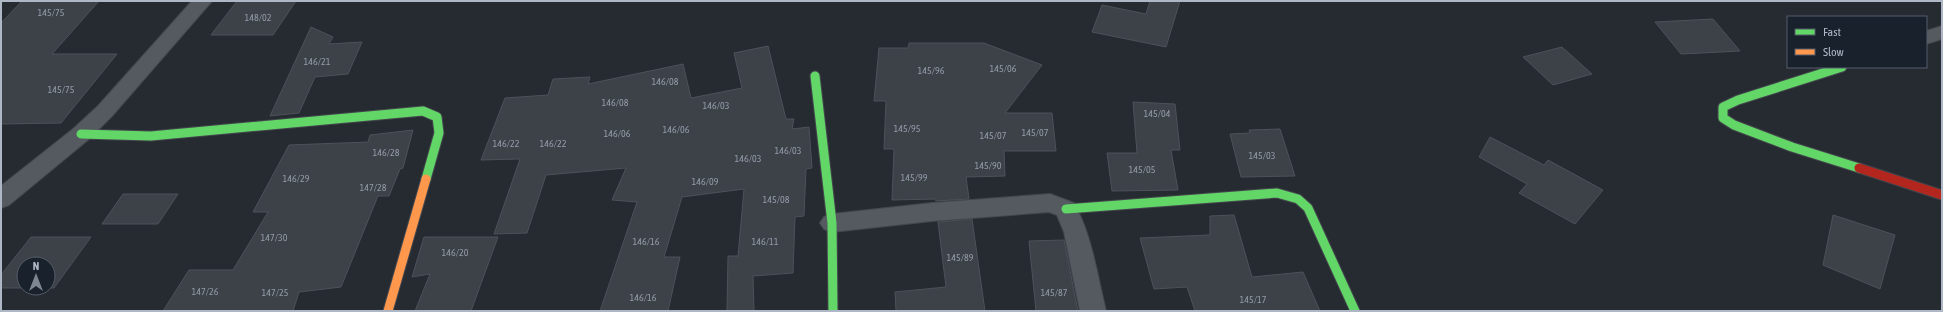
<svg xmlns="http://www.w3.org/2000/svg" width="1943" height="312" font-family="'Asap Condensed',sans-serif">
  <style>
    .building { fill: #3d4249; stroke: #4d525a }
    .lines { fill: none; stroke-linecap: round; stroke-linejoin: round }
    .street-casing { stroke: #44474d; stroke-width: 2 }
    .fast-casing { stroke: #44474d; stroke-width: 11 }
    .slow-casing { stroke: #44474d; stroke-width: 11 }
    .jam-casing { stroke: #44474d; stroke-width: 11 }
    .street { fill: #555960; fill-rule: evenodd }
    .fast { stroke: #63d668; stroke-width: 9 }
    .slow { stroke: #ff974d; stroke-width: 9 }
    .jam { stroke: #b3261e; stroke-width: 9 }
    .labels { text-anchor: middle; stroke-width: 4; stroke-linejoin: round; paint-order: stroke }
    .number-label { font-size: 10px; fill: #929aa6 }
  </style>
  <rect width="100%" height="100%" fill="#262b32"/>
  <path class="building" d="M22 1H99L52 54H117L61 123 1 124V23Z
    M237 1H296L273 35H211Z
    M1150 1H1180L1166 47 1092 32 1102 5 1146 14Z
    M1713 19 1740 51 1681 54 1655 22Z
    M311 27 333 37 329 44 362 42 348 74 315 77 299 113 270 116Z
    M909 43H984L1042 65 1005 113H1052L1056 151H1004L1005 176 966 177 969 199 936 201 935 199 892 200 894 149H884L886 101H874L879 48H908Z
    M768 46 786 119H794L792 129 809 127 812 168 806 169 804 216 795 217 793 273 753 276 754 311H727L728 256H738L744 189 682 197 664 257H680L668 311H600L637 202 612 200 626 168 546 175 527 233 494 234 520 159 481 160 505 98 548 95 553 79 590 77 588 84 683 64 691 98 742 88 734 53Z
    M1562 47 1592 74 1553 85 1523 57Z
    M1133 102 1175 104 1180 150H1171L1178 190 1112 191 1107 153H1137Z
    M1280 129 1295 176 1241 177 1230 134 1250 133 1249 130Z
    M413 130 403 168 400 169 389 196H378L341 287 299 292 293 311H163L189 270H233L268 212H253L289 145 368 142 370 135Z
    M1490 137 1544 165 1548 160 1603 190 1575 224 1519 193 1527 184 1479 157Z
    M123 194H178L158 224H102Z
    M1234 215 1252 277 1303 272 1320 311H1195L1187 287 1154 289 1140 238 1210 235V216Z
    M1833 215 1895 235 1880 289 1823 265Z
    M972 219 985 311H896L895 292 946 287 938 222Z
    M31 237H91L54 288H48V264H24V288H1V275Z
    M424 237H498L471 311H415L430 274 412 277Z
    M1064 240 1078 311H1036L1029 241Z"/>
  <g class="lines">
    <defs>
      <path id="street" d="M192 1H212L112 116 89 139 9 205 1 208V186L73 129 98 106Z
        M1942 26V39L1926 44V31Z
        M1050 194 1074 203C1092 236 1097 274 1106 311H1080L1064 232 1057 215 1049 212 932 221 832 232 824 229 820 223 824 217 832 214 932 203Z"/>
      <path id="fast" d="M1842 67 1738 100 1723 107V118L1734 125 1792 147 1859 168
        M815 76 832 223 833 311
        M81 134 151 136 423 111 437 117 439 133 426 179
        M1066 209 1277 193 1298 199 1308 208 1355 311"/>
      <path id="slow" d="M388 311 426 179"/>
      <path id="jam" d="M1859 168 1942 195"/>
    </defs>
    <use href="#street" class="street-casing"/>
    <use href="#fast" class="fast-casing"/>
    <use href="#slow" class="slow-casing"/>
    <use href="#jam" class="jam-casing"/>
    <use href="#street" class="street"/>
    <use href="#fast" class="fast"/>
    <use href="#slow" class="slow"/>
    <use href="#jam" class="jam"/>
  </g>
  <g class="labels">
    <g class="number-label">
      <text x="51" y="16">145/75</text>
      <text x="258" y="21">148/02</text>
      <text x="317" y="65">146/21</text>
      <text x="1003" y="72">145/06</text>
      <text x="931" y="74">145/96</text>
      <text x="665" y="85">146/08</text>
      <text x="61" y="93">145/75</text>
      <text x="615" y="106">146/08</text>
      <text x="716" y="109">146/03</text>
      <text x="1157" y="117">145/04</text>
      <text x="907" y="132">145/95</text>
      <text x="676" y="133">146/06</text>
      <text x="1035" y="136">145/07</text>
      <text x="617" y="137">146/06</text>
      <text x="993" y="139">145/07</text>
      <text x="506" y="147">146/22</text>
      <text x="553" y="147">146/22</text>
      <text x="788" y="154">146/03</text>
      <text x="386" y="156">146/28</text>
      <text x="1262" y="159">145/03</text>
      <text x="748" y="162">146/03</text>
      <text x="988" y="169">145/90</text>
      <text x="1142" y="173">145/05</text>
      <text x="914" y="181">145/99</text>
      <text x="296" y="182">146/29</text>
      <text x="705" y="185">146/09</text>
      <text x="373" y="191">147/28</text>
      <text x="776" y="203">145/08</text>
      <text x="274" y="241">147/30</text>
      <text x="646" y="245">146/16</text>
      <text x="765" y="245">146/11</text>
      <text x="455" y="256">146/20</text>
      <text x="960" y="261">145/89</text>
      <text x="205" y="295">147/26</text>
      <text x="275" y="296">147/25</text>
      <text x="1054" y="296">145/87</text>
      <text x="643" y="301">146/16</text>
      <text x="1253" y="303">145/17</text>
    </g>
  </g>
  <rect width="1943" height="312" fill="none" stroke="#aeb7c5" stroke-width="4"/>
  <rect x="1787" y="16" width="140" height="52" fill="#19212d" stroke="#555d6a"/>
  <rect x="1795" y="29" width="20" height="6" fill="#63d668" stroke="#555d6a"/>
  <text x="1823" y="36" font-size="12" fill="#aeb7c5">Fast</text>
  <rect x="1795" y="49" width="20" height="6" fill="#ff974d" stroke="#555d6a"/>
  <text x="1823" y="56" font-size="12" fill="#aeb7c5">Slow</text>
  <g transform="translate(36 276)"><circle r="19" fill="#19212d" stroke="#555d6a"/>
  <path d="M0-3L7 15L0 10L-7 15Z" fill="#7e8692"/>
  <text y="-6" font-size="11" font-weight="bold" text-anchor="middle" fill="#aeb7c5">N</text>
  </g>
</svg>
